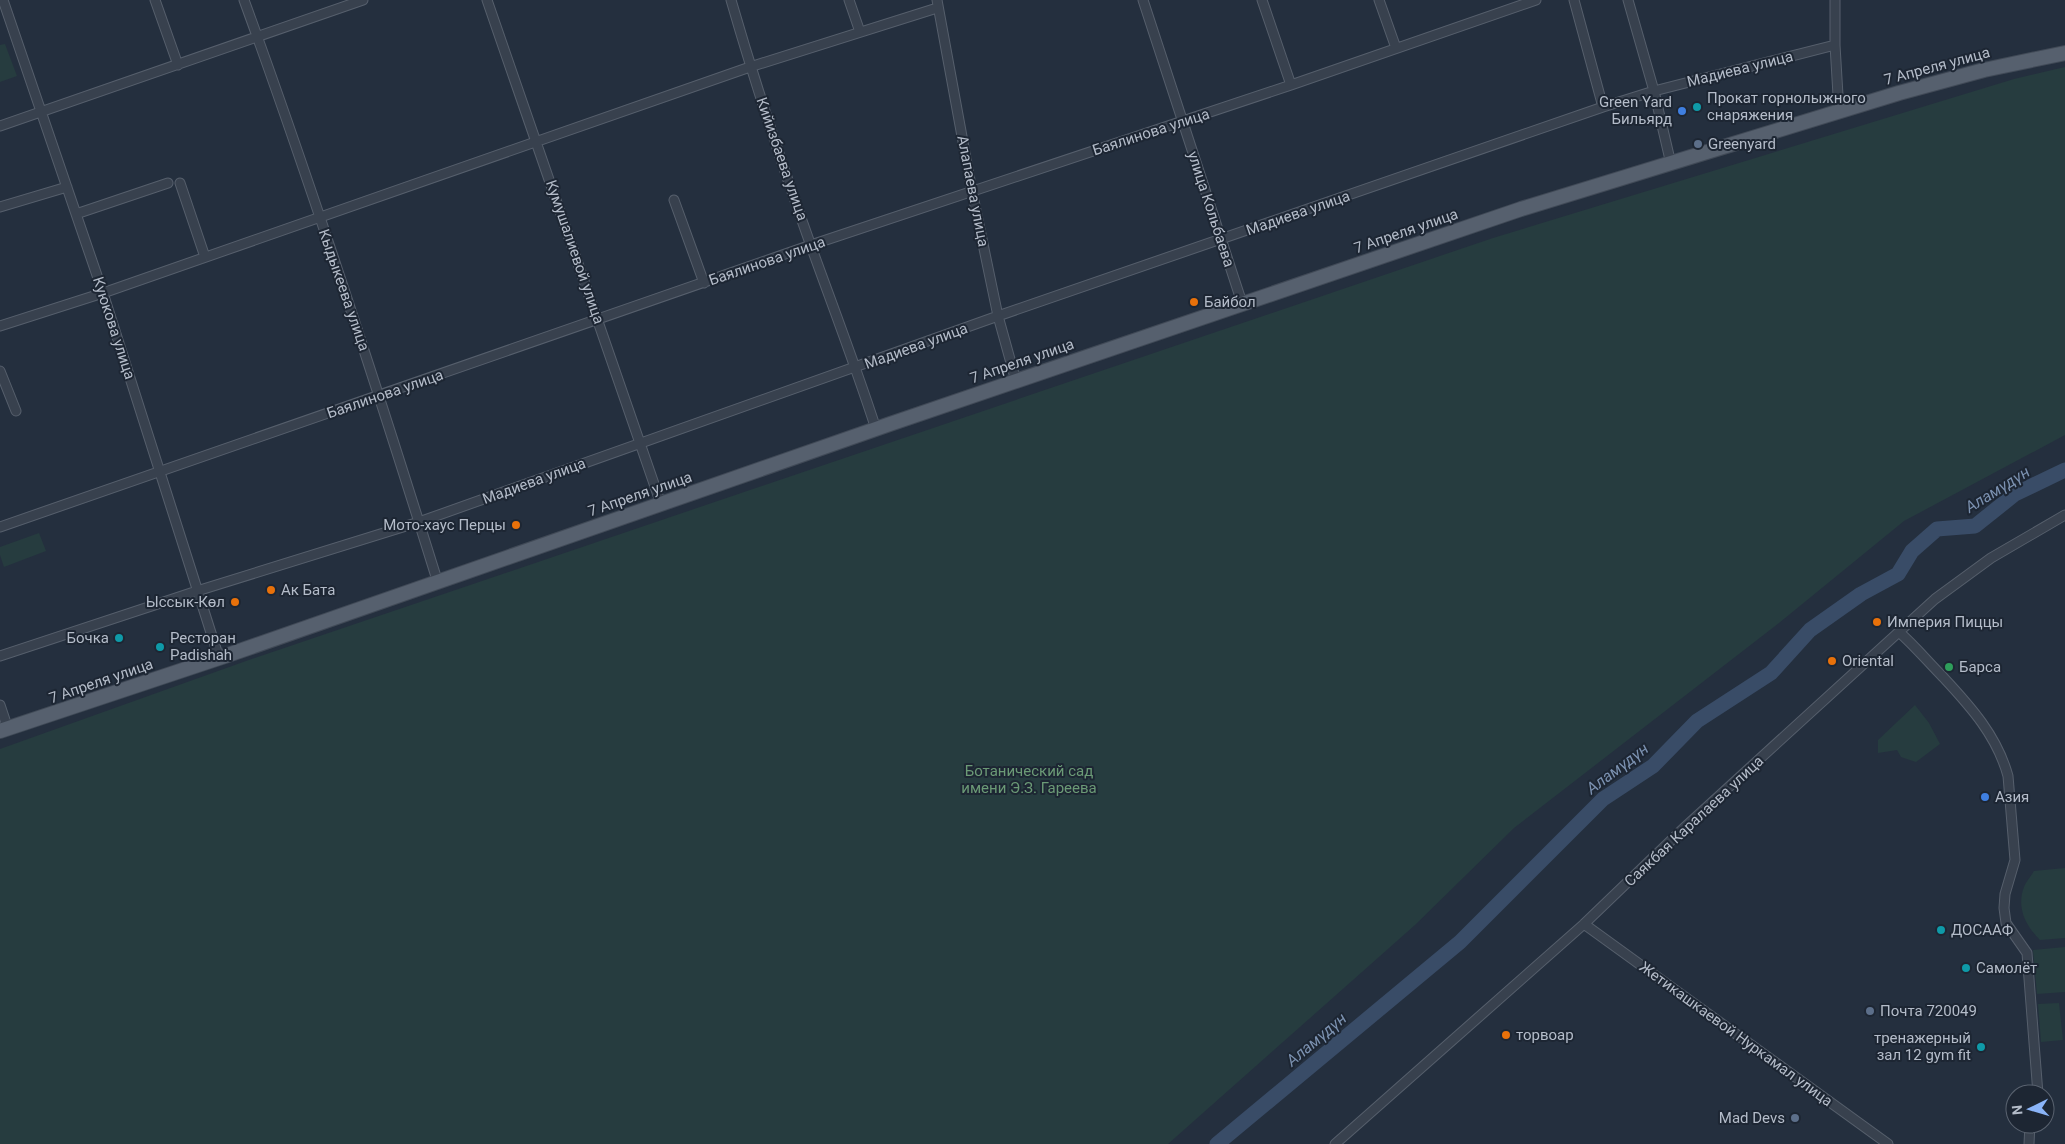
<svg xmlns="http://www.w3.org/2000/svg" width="2065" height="1144" font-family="Roboto,sans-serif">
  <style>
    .green { fill: #263c3f }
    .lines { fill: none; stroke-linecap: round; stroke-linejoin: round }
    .river { stroke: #394c67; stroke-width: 15 }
    .street-casing { stroke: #565f6c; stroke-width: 11 }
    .primary-casing { stroke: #414a57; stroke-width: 16 }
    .street { stroke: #38414e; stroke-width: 9 }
    .primary { stroke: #56606e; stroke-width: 14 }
    .culture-dot { fill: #0f9aa8; stroke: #1d2633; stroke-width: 2 }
    .shop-dot { fill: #3f7fe0; stroke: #1d2633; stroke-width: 2 }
    .service-dot { fill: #5c6f8a; stroke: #1d2633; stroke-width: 2 }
    .food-dot { fill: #e8710a; stroke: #1d2633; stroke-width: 2 }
    .leisure-dot { fill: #2e9e5b; stroke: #1d2633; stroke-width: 2 }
    .labels { text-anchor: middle; stroke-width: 4; stroke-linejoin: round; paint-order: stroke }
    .street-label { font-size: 15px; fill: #b4bcc9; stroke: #1d2633 }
    .poi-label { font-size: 15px; fill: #b4bcc9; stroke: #1d2633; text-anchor: start }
    .park-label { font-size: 15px; fill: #6b9a76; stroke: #1d2633 }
    .water-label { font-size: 16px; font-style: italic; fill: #7c92b1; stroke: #1d2633 }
  </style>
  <rect width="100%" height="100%" fill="#242f3e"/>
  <path class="green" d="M5 44 17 76 0 82V45Z
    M2065 67V435L1904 521 1779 623 1514 828 1415 925 1168 1144H0V749L246 661 1493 238 2014 79Z
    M39 533 46 551 4 567 0 555V547Z
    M1915 705 1929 723 1940 744 1916 762 1901 757 1897 750 1878 753V740Z
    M2065 868V938L2040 940C2026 926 2016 908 2024 887 2026 882 2031 876 2034 871Z
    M2065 947V992L2037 994 2033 950Z
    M2059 1003 2063 1040 2041 1042 2038 1004Z"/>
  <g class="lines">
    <path class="river" d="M1217 1144 1460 942 1603 799 1653 766 1697 721 1771 673 1810 630 1861 594 1898 574 1912 551 1937 529 1975 526 2015 494 2065 470"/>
    <defs>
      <path id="street" d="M3 0 103 293 219 658
        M155 0 178 65
        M244 0C314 192 377 387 438 583
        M487 0 661 504
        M731 0C755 83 782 165 811 246 833 307 856 367 876 429
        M849 0 860 32
        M937 0 972 191 998 316 1016 381
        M1143 0 1242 303
        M1262 0 1291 85
        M1379 0 1396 48
        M1574 0 1603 107
        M1628 0 1654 91 1671 164
        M1835 0V45L1839 112
        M0 126 363 0
        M180 183 205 257
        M674 200 704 283
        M0 207 67 187
        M76 214 168 183
        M0 326 103 293 750 67 937 8
        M0 371 16 411
        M0 527 811 245 1291 85 1536 0
        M1899 632C1915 646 1928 662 1943 677 1971 707 1997 736 2008 776L2015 860 2005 894 2004 908 2006 923 2027 953 2038 1094
        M0 656 197 591 419 522 998 316 1603 107 1654 91 1835 45
        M0 705 8 729
        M1584 924 1888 1144
        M1335 1144 1584 924 1686 826 1935 599 1991 558 2065 515
        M2029 1144 2030 1124"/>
      <path id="primary" d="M0 731 228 655 890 424 1521 209 1899 93 1984 70 2065 53"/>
    </defs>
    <use href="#street" class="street-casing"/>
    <use href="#primary" class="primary-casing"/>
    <use href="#street" class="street"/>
    <use href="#primary" class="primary"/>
  </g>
  <g class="culture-dot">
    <circle cx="1697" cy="107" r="5"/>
    <circle cx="119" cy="638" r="5"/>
    <circle cx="160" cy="647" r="5"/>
    <circle cx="1941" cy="930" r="5"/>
    <circle cx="1966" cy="968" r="5"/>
    <circle cx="1981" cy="1047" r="5"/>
  </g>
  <g class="shop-dot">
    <circle cx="1682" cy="111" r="5"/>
    <circle cx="1985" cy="797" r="5"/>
  </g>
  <g class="service-dot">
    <circle cx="1698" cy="144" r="5"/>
    <circle cx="1870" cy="1011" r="5"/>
    <circle cx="1795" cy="1118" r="5"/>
  </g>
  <g class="food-dot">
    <circle cx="1194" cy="302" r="5"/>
    <circle cx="516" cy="525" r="5"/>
    <circle cx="271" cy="590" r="5"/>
    <circle cx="235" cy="602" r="5"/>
    <circle cx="1877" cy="622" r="5"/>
    <circle cx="1832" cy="661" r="5"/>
    <circle cx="1506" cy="1035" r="5"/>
  </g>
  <circle class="leisure-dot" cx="1949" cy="667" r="5"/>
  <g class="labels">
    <g class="street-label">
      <text transform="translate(1937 66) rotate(-15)" y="5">7 Апреля улица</text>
      <text transform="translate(1740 69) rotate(-14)" y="5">Мадиева улица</text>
      <text transform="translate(1151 132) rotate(-18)" y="5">Баялинова улица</text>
      <text transform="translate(782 159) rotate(71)" y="5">Кийизбаева улица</text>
      <text transform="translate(973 191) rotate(79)" y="5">Алапаева улица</text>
      <text transform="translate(1211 209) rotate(72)" y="5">улица Кольбаева</text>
      <text transform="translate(1298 213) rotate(-19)" y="5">Мадиева улица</text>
      <text transform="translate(1406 231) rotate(-19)" y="5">7 Апреля улица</text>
      <text transform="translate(575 252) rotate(71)" y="5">Кумушалиевой улица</text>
      <text transform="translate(767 261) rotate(-19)" y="5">Баялинова улица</text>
      <text transform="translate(344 290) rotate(71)" y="5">Кыдыкеева улица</text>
      <text transform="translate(114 328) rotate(72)" y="5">Куюкова улица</text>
      <text transform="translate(916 346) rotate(-20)" y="5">Мадиева улица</text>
      <text transform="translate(1022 361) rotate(-19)" y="5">7 Апреля улица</text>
      <text transform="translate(385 394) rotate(-19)" y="5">Баялинова улица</text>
      <text transform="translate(534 481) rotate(-20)" y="5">Мадиева улица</text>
      <text transform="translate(640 494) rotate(-19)" y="5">7 Апреля улица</text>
      <text transform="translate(101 681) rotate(-19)" y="5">7 Апреля улица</text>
      <text transform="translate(1694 821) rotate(-43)" y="5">Саякбая Каралаева улица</text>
      <text transform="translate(1736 1034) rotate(36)" y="5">Жетикашкаевой Нуркамал улица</text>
    </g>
    <g class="poi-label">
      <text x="1707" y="103">Прокат горнолыжного<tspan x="1707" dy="17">снаряжения</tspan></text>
      <text x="1672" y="107" text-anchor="end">Green Yard<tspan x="1672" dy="17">Бильярд</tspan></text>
      <text x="1708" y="149">Greenyard</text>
      <text x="1204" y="307">Байбол</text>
      <text x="506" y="530" text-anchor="end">Мото-хаус Перцы</text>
      <text x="281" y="595">Ак Бата</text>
      <text x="225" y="607" text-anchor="end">Ыссык-Көл</text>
      <text x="1887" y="627">Империя Пиццы</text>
      <text x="109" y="643" text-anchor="end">Бочка</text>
      <text x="170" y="643">Ресторан<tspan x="170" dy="17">Padishah</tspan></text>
      <text x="1842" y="666">Oriental</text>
      <text x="1959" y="672">Барса</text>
      <text x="1995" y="802">Азия</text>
      <text x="1951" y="935">ДОСААФ</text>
      <text x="1976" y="973">Самолёт</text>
      <text x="1880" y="1016">Почта 720049</text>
      <text x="1516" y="1040">торвоар</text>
      <text x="1971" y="1043" text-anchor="end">тренажерный<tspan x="1971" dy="17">зал 12 gym fit</tspan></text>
      <text x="1785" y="1123" text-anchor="end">Mad Devs</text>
    </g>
    <g class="park-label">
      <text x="1029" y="776">Ботанический сад<tspan x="1029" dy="17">имени Э.З. Гареева</tspan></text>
    </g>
    <g class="water-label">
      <text transform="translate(1997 489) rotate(-32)" y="6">Аламүдүн</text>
      <text transform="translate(1617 768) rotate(-37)" y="6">Аламүдүн</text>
      <text transform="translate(1316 1039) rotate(-40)" y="6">Аламүдүн</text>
    </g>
  </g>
  <g transform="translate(2030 1109) rotate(265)"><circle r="24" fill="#1d2633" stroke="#59626f"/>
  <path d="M0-4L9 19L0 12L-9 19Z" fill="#8ab4f8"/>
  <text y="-8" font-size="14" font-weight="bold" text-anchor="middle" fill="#b4bcc9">N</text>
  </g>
</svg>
